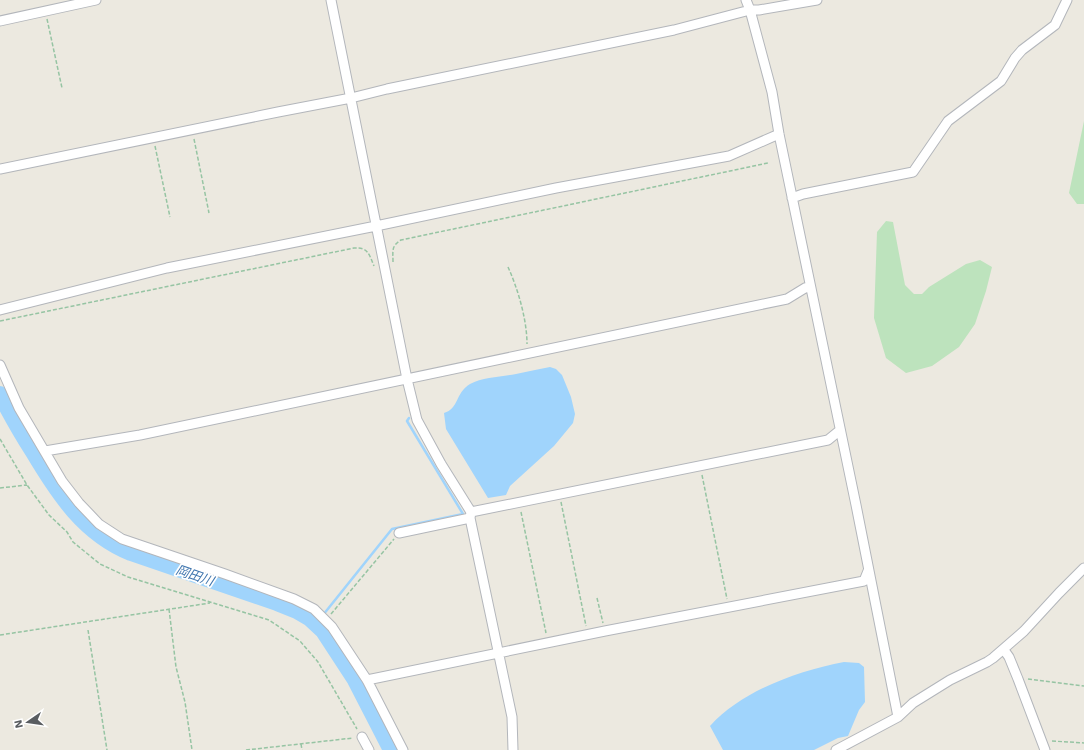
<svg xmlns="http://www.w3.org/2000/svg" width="1084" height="750" font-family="'Work Sans','Noto Sans JP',sans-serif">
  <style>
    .green { fill: #bde3bd }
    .water { fill: #a0d4fc }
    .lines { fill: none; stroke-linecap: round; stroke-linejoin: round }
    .stream { stroke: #a0d4fc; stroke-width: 2.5 }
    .river { stroke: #a0d4fc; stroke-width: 16 }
    .minor-casing { stroke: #b3b6bb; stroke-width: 11 }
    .path { stroke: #96c4a3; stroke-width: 1.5; stroke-dasharray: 4 2; stroke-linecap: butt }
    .minor { stroke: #fff; stroke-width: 9 }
    .labels { text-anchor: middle; stroke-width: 3.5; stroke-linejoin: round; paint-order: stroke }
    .water-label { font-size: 13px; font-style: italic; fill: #3f75ae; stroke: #fff }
  </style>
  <rect width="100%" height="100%" fill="#ece9e0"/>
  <path class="green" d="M1084 121V204H1077L1069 193Z
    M886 221 893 222 905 285 914 294H922L929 287 966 264 980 260 992 267 986 291 975 324 959 347 932 366 906 373 886 358 874 318 877 232Z"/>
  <path class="water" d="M550 367 556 369 562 375 571 397 575 414 573 423 554 446 510 486 506 495 488 498 446 429 444 413C459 409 455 393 470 384 483 377 501 377 516 374 527 372 538 369 550 367Z
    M844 662 859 663 864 667 865 702 859 710 848 736 838 738 814 750H723L710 726C743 690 798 671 844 662Z"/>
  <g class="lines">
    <path class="stream" d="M323 615 392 529 463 514 407 421 409 418
      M315 624 320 619"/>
    <path class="river" d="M0 394C10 414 21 433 33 452 58 494 84 534 131 553L277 603 297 611 309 618 323 631 355 680 391 750"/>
    <defs>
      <path id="minor" d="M331 0 407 379 417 420 441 464 471 512 470 518 512 717 513 750
        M746 0 750 10 772 92 779 134 856 505 898 717
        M0 21 96 0
        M0 169 278 112 351 98 387 89 674 30 750 10H759L817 0
        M792 198 803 194 913 172 948 121 1001 81 1015 58 1022 50 1055 25 1067 0
        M0 310 167 268 376 226 556 188 729 156 779 134
        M0 365 19 408 62 481 79 503 99 524 122 539 225 574 294 599 314 609 332 627 367 680 403 750
        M45 451 140 435 787 299 805 288 810 287
        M471 512 828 440 839 431
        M399 533 470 518
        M1004 650 1009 657 1018 679 1045 750
        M367 680 605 631 864 581 868 571
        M362 737 369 750
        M836 750 898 717 913 703 950 680 987 662 993 658 1024 631 1059 593 1084 568"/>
    </defs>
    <use href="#minor" class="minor-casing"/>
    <path class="path" d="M47 19 62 88
      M194 139 209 213
      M155 146 170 217
      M393 262C393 251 391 246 401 240L768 163
      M508 267C518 289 527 320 527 344
      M0 321 354 248C368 247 369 254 374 266
      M0 439 27 485 49 515 67 532 73 542 100 564 128 577 269 620 300 641 318 662 357 729
      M702 475 727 599
      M0 488 27 485
      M561 502 586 626
      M521 512 546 633
      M597 598 603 623
      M169 609 176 667 185 702 192 750
      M331 614 394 539
      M88 630 107 750
      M0 635 210 603
      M1028 679 1084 686
      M1052 741 1084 743
      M301 744 302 750
      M246 750 353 738"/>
    <use href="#minor" class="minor"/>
  </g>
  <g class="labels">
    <g class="water-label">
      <text transform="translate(195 575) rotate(19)" y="5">岡田川</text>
    </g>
  </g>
  <g transform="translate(28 722) rotate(257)" stroke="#ffffff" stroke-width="3" paint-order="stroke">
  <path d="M0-3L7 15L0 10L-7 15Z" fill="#595d61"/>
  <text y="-6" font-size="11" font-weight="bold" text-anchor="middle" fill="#595d61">N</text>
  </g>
</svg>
